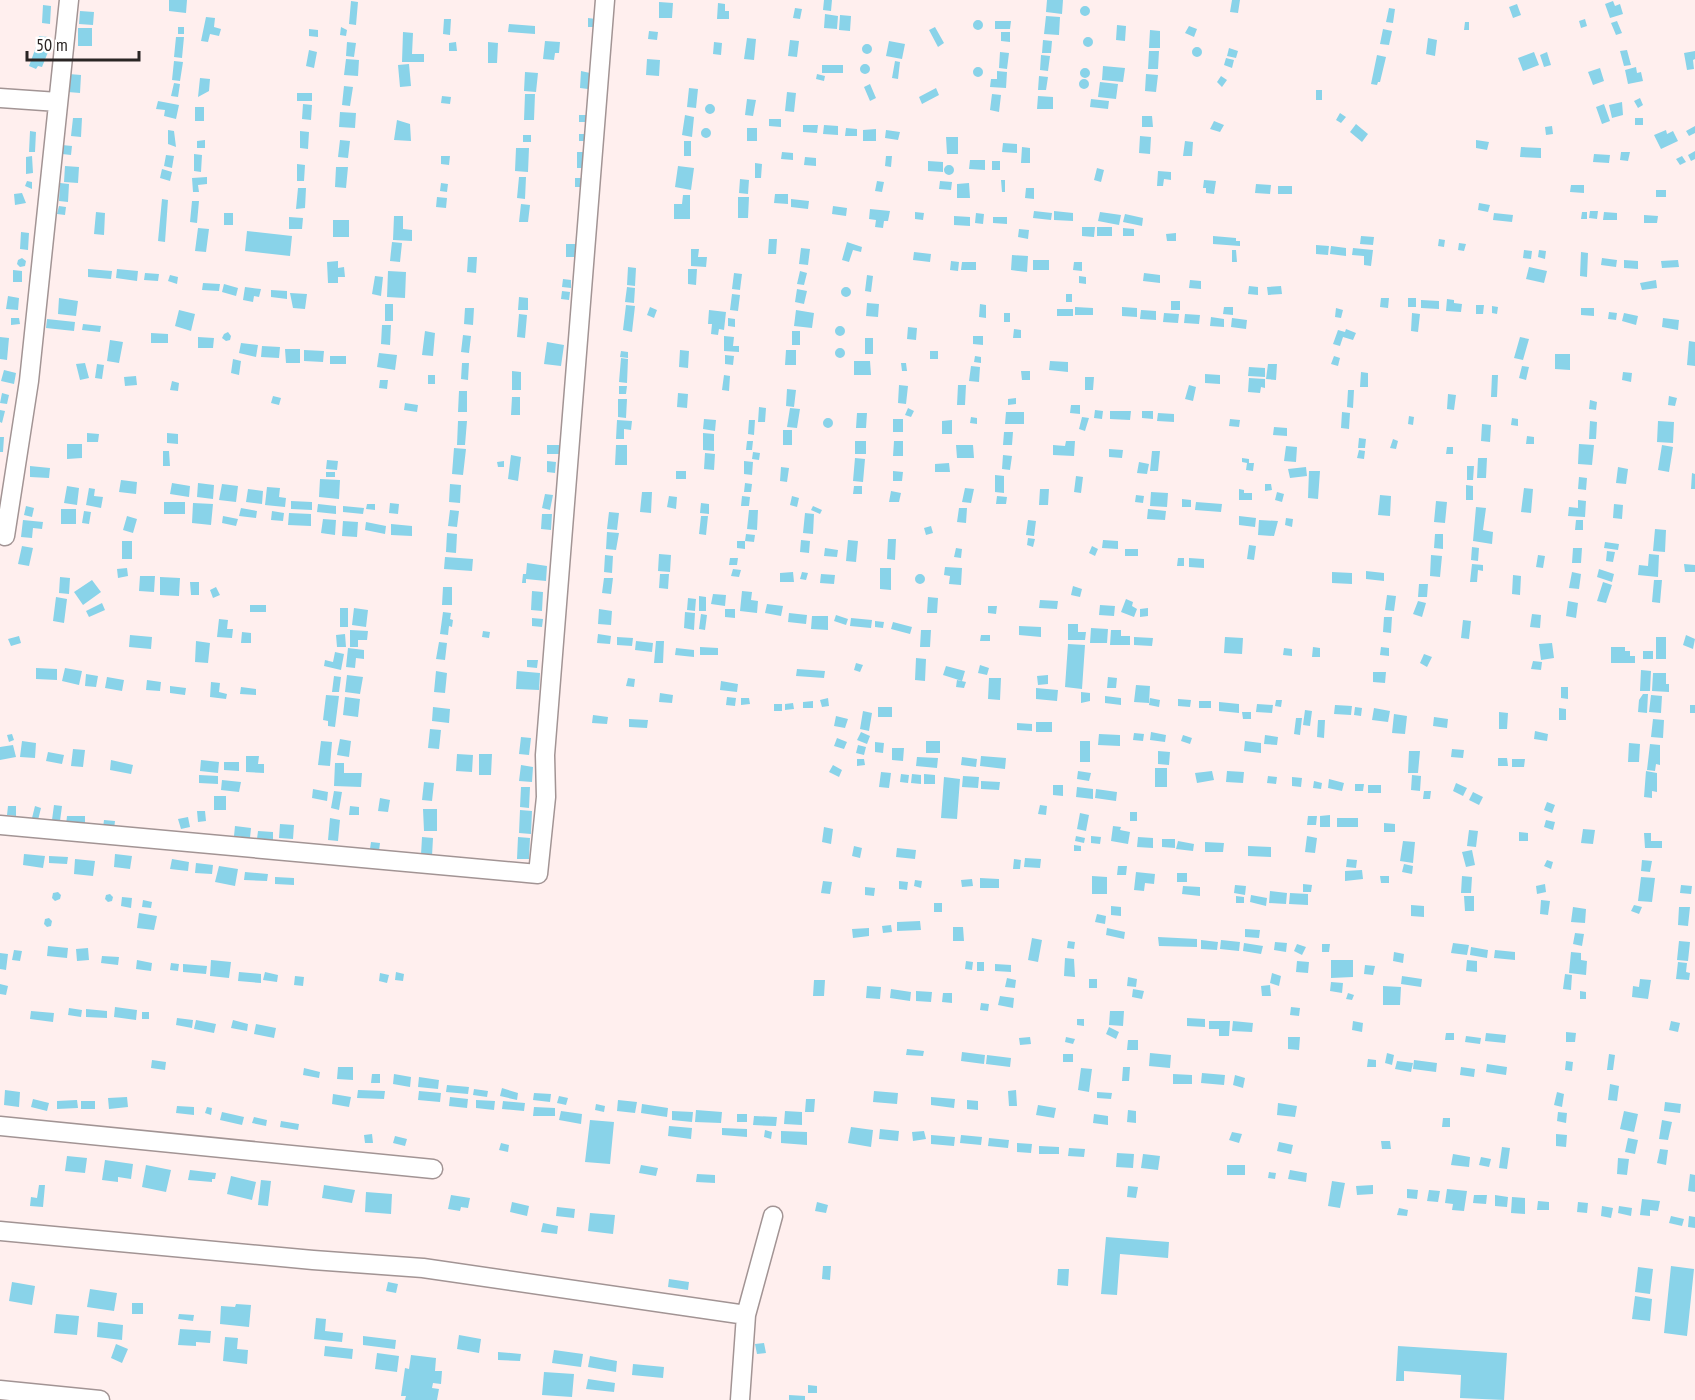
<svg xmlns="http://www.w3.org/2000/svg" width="1695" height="1400" font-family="'PT Sans Narrow',sans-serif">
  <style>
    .building { fill: #89d3e9 }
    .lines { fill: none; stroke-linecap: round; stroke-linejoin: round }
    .minor-casing { stroke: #a29494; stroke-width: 21 }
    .minor { stroke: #fff; stroke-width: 18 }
  </style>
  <rect width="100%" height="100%" fill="#ffefee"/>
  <path class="building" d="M169 0H187L186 13 169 11Z
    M824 0H832L831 11 823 10Z
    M1047 0H1063L1062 14 1046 12Z
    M1232 0H1240L1238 13 1230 12Z
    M351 1 358 2 356 25 349 24Z
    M1613 1 1615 6 1620 4 1623 14 1610 18 1605 4Z
    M659 2 673 3 672 18H659Z
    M718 3 725 4V11H729V19H717Z
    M1517 4 1521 15 1513 18 1509 7Z
    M43 5 51 6 50 24 42 23Z
    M1080 11a5 5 0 1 1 10 0a5 5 0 1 1-10 0Z
    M795 8 802 9 800 19 793 18Z
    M1389 8 1395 9 1393 23 1386 22Z
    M80 11 94 12 93 25 79 24Z
    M825 14 838 16 837 29 824 28Z
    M840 15 851 16 850 31 839 30Z
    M1046 16 1060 17 1059 35 1044 34Z
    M206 17 215 18 214 27 221 29 219 36 210 34 208 42 201 41Z
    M588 18 596 19 595 27H588Z
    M444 19H451L450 35 443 34Z
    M1585 19 1587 26 1581 28 1579 21Z
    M973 25a5 5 0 1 1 10 0a5 5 0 1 1-10 0Z
    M995 21H1011L1010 29H995Z
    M1617 21 1622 33 1616 35 1611 23Z
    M1465 22H1469V30H1464Z
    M509 24 535 26V34L508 32Z
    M1117 25 1126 26 1125 41 1116 40Z
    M1189 26 1197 29 1194 37 1185 33Z
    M178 27H184V34H178Z
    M341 27 347 30 346 36 340 35Z
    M935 27 944 43 938 47 929 30Z
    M78 28H92V46H78Z
    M309 29 318 30V37L309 36Z
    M1383 29 1392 31 1389 45 1380 44Z
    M1150 30 1160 31V48H1149Z
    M649 31 658 32 657 40 648 39Z
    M403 32 413 33 412 54H424V62H402Z
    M1001 32H1010V42L1001 41Z
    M39 36 48 37 47 46 37 45Z
    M176 37H184L182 58 174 57Z
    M1083 42a5 5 0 1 1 10 0a5 5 0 1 1-10 0Z
    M747 38 756 39 754 60 744 59Z
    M1428 38 1437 40 1435 56 1426 54Z
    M790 40 799 41 797 57 788 56Z
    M1043 40 1052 41 1051 53H1042Z
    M545 41 560 42 559 53H555L554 60 543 59Z
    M889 41 905 44 902 59 886 56Z
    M347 42 356 43 354 57 346 56Z
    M456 42 457 51H449V43Z
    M488 42 498 43 497 63H488Z
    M714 42 722 43 721 55 713 54Z
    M862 49a5 5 0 1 1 10 0a5 5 0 1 1-10 0Z
    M36 47 48 52 42 67 38 66 36 69 29 66Z
    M1192 52a5 5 0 1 1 10 0a5 5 0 1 1-10 0Z
    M1229 48 1238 51 1236 58 1227 56Z
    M309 50 317 52 314 68 306 66Z
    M1627 50 1631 65 1624 66 1620 51Z
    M1149 51H1159L1158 69H1148Z
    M1695 51V59L1693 60 1694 69 1687 70 1684 53Z
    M1000 52 1009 53 1007 69 999 68Z
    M1534 52 1539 65 1523 71 1518 58Z
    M1547 52 1551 65 1544 67 1540 55Z
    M1041 55 1050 56 1048 71 1040 70Z
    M1377 55 1386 57 1380 82H1378L1377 85 1371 84Z
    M1226 58 1234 60 1232 68 1224 65Z
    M346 59 359 60 358 76 344 75Z
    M647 59 660 60 659 76 646 75Z
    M174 61 183 62 180 81 172 80Z
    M895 61 900 62 898 79 892 78Z
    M409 64 411 86 400 87 398 65Z
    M860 69a5 5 0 1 1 10 0a5 5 0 1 1-10 0Z
    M822 65H843V73H822Z
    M1103 66 1125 68 1123 82 1102 80Z
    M1636 67 1637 73 1641 72 1643 81 1628 84 1625 70Z
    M973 72a5 5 0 1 1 10 0a5 5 0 1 1-10 0Z
    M1600 68 1604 81 1593 85 1588 72Z
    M1080 73a5 5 0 1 1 10 0a5 5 0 1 1-10 0Z
    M581 71 590 73 588 89 580 88Z
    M997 71 1007 72 1006 88 990 87 991 79H997Z
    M525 72 538 73 536 92 524 91Z
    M69 74 81 75 80 93 68 92Z
    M817 74 825 76 824 81 816 79Z
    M1146 74 1158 75 1156 92 1145 91Z
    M1039 76 1048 77 1046 90H1038Z
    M1221 76 1227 80 1222 87 1217 82Z
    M200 78 210 79 209 91 198 97Z
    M1079 84a5 5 0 1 1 10 0a5 5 0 1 1-10 0Z
    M1100 82 1118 84 1116 99 1098 97Z
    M174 83 180 84 178 97 171 96Z
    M870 84 876 98 870 101 864 87Z
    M344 86 353 87 350 106 342 105Z
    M689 88 698 89 696 108 687 107Z
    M936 88 939 95 922 104 919 97Z
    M1316 90H1322V100H1316Z
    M787 92 796 93 794 112 785 111Z
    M297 93H312V101H297Z
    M525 94H535L534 120H524Z
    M992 94 1001 95 999 112 990 110Z
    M442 96 451 97 450 104 441 103Z
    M1038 96 1053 97V109H1037Z
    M1640 98 1643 105 1638 108 1634 101Z
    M747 99 756 100 753 116 745 115Z
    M1091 99 1109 101 1108 109 1090 107Z
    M158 101 179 105 176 119 164 116 165 110 156 109Z
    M1622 102 1623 115 1612 118 1609 105Z
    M303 104 312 105 311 120 302 119Z
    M1604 104 1610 121 1602 124 1596 107Z
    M705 109a5 5 0 1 1 10 0a5 5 0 1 1-10 0Z
    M195 107H204V121H195Z
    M340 112 356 113 355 128 339 127Z
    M1340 113 1346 117 1341 123 1336 120Z
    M579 115H586V122H579Z
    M685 115 694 117 692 137 682 135Z
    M1142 116H1152L1153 127H1142Z
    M73 118H82L81 137 71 136Z
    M1635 118H1643V125H1635Z
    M769 119H781V127L769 126Z
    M397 120 410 124 411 141 394 140Z
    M1214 121 1224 125 1220 132 1210 129Z
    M1356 124 1368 134 1362 142 1350 132Z
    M803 125H818L817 133 803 132Z
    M824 125 838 126V135L823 134Z
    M1552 126 1553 134 1546 135 1545 127Z
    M1695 126V133L1689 136 1686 131Z
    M747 128H757V141H747Z
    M846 128 857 129V136H845Z
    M701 133a5 5 0 1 1 10 0a5 5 0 1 1-10 0Z
    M876 129V141H863V130Z
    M168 130 174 131 176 147 168 144Z
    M886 130 900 132 898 140 885 138Z
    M1666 130 1667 134 1673 131 1678 141 1661 149 1654 135Z
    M30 131 36 132 35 152H29Z
    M300 131 309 132 308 149 300 148Z
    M579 134H586V141H579Z
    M523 135H531V142H523Z
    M1140 136 1151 137 1150 154 1139 153Z
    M946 137H958V154H947Z
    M205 140V148H197V141Z
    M340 140 350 141 348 158 338 157Z
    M1476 140 1489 142 1487 150 1476 148Z
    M684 141H691V156H684Z
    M1185 141 1193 142 1192 156H1183Z
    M1003 143 1017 144V153L1002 152Z
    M62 145 72 146 71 155 62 154Z
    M1022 147 1030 148V163H1021Z
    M1521 147 1541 148V158L1520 157Z
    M516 148H529L528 172 515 171Z
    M1695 151V159L1691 161 1688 155Z
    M577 152H584L583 168H577Z
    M782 152 793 153V160L781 159Z
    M1621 152H1630L1628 161 1620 160Z
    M194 154 202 155 201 172 194 171Z
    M1594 154 1610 155 1609 163 1593 162Z
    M166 155 174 156 172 168 164 166Z
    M32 156 33 173 26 174V157Z
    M441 156H450L449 165 441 164Z
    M886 156H892L891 167 885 166Z
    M1682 156 1686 162 1680 165 1676 159Z
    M805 157 816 158V166L804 165Z
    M970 160H985V170L969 169Z
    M928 161 943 162V172L928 171Z
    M992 161H1000V170H992Z
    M755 163 762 164 761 178H755Z
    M297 164 305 165 304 181H297Z
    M944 170a5 5 0 1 1 10 0a5 5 0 1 1-10 0Z
    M65 166 79 167 78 183 64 182Z
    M678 166 694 168 691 190 675 187Z
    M336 167H348L346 188 335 187Z
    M1097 168 1104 170 1101 182 1094 180Z
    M162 169 172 172 170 181 160 178Z
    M1158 171 1171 172V180L1164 179 1163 186H1157Z
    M207 177V184L198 185 199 192H193L192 178Z
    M519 177H526L525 199 517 198Z
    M575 178H582V187H575Z
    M740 179 749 180 748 194 739 193Z
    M1001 180H1005V192H1002Z
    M1204 180 1216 181 1214 194 1206 193V188H1203Z
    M27 181 32 182V189L25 186Z
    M877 181 884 182 882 192 875 191Z
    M940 181 952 182 951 190 939 189Z
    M60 183 69 184 68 202 59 201Z
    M441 183 448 184 447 192 440 191Z
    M969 183 970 198H957V184Z
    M1256 184 1271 185 1270 194 1255 193Z
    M1571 185H1584V193L1570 192Z
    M1278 186H1292V194H1278Z
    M298 188H306L305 208 296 209Z
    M1026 188H1034V199L1025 198Z
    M1656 190H1666V197H1656Z
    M22 193 26 203 15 205 14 194Z
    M775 194H788V204L774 203Z
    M683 195H690V219H674V204H682Z
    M437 197 447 198 446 208 436 207Z
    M738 197H749L748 218H738Z
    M162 199 168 200 165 242 158 241Z
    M791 199 809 201 808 209 791 207Z
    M192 201H199L197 223 190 222Z
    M1479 203 1490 205 1488 212 1478 210Z
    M521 204 530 205 528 222H519Z
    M59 206 66 207 65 215 57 214Z
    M833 206 847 208 846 216 832 214Z
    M870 209 890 211 888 221H884L883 228 875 227 876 220 869 219Z
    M1034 211 1052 213 1051 220 1033 218Z
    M1054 211 1073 213V221L1054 220Z
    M1590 211H1598L1597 219 1589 218Z
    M96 212 105 213 104 235 94 234Z
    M915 212 924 213 923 220 915 219Z
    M1100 212 1121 215 1119 225 1098 221Z
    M1582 212H1587V219H1581Z
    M1604 212 1617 213V220H1603Z
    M224 213H233V225H224Z
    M976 213 984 214 983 224 975 223Z
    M1494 213 1513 215 1512 222 1493 220Z
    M1125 214 1143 218 1142 226 1123 222Z
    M1644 215 1658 216 1657 223H1644Z
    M394 216H403V229L412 230V241L393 240Z
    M954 216 970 217V226L954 225Z
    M289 217 303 218 302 229H289Z
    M993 217H1007V224L993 223Z
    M333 220H349V237H333Z
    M1082 227H1095L1094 237 1082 236Z
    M1097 227H1112V236H1097Z
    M198 228 209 229 206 252 195 251Z
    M1123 228 1134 229V236H1123Z
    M1019 229 1029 230 1028 239 1018 237Z
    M247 231 292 236 290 256 245 251Z
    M21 232 29 233 28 250 20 249Z
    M1176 233V241H1167L1166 234Z
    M1213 236 1236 238V241H1240V246L1213 244Z
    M1361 236 1374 237 1373 245 1360 244Z
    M769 239H777L776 254H768Z
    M1439 239 1445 240 1444 247 1438 246Z
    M392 242 402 243 400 262 390 261Z
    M847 242 862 247 861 252 853 250 849 262 842 260Z
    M1459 243 1466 244 1464 251 1458 250Z
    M566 244H575V257H566Z
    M1316 245 1329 246 1328 255 1316 254Z
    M1331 246 1346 248V256L1330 254Z
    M801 248 810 249 808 265 799 264Z
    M1353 248 1373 250 1371 266 1364 265V256L1352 255Z
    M691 249H699L698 257H707L706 267 691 266Z
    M1232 250H1236L1237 262H1232Z
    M1524 250 1532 251 1531 259 1523 258Z
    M1539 250 1546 251 1545 259 1538 257Z
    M914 252 931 254 930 262 913 260Z
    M1581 252 1588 253 1587 277 1580 276Z
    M1012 255 1028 256 1027 272 1011 270Z
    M468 257H477L476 273 467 272Z
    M22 258 26 261 25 266 20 267 17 264 18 260Z
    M1602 258 1617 260 1616 267 1601 265Z
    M1033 260H1049V270H1033Z
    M1624 260 1638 261V269L1624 268Z
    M1678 260 1679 267 1662 268 1661 261Z
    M338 261V268L344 267 345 277H338V283H328L327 262Z
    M951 261 959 262 958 271 950 270Z
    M962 262H976V270H961Z
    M1074 262H1082V271L1073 270Z
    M628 267 636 268 635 286 627 285Z
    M1529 267 1547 271 1544 283 1526 279Z
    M88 269 112 271 111 279 88 277Z
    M117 269 138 271 137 281 116 278Z
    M688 269H697L696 285 688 284Z
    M13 270 22 271V282H13Z
    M388 271 406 272 405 298 387 297Z
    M800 271 807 273 804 285 797 284Z
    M145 273 159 274 158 281 144 280Z
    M734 273 742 274 740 290 732 289Z
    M1144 273 1160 275V283L1143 281Z
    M170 275 178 277 177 284 168 281Z
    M867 275 873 276 871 292 865 291Z
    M375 276 383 277 381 296 372 294Z
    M1079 276 1086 277V284L1079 283Z
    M563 279 571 280V288L562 287Z
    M1190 280 1201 281V289L1189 288Z
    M1656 280 1657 288 1642 290 1640 283Z
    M203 283 220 284 219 291 202 290Z
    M224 284 238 288 236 296 222 292Z
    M1249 286 1258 287V295L1248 294Z
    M1281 286 1282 294 1268 295 1267 287Z
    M245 287 261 289 259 297 254 296 253 302 243 300Z
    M627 287 635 288 634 303 625 302Z
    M841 292a5 5 0 1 1 10 0a5 5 0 1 1-10 0Z
    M797 289 807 291 804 304 795 302Z
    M271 290 287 291V299L271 297Z
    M562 291 570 292 569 300 561 299Z
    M290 293 307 294 305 309 293 308Z
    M732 294 740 295 738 311 730 310Z
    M1066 294H1072V302H1066Z
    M8 296 19 298 18 310 6 309Z
    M519 297 528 298V310H518Z
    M59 298 78 301 76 316 58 314Z
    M1381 298H1389L1388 308 1380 307Z
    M1408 298H1416V307H1408Z
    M1447 299 1454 300V303L1462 304 1461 312 1446 311Z
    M1421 300 1439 301V309L1421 308Z
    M1171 301H1180V310H1171Z
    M867 303 879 304 878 317 866 316Z
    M385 304H393V321H385Z
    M980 304 986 305V318L979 317Z
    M626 305 635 306 632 332 623 330Z
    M1476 305H1484L1483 314H1476Z
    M1492 306 1498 307 1497 314 1492 313Z
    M650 307 657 310 654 318 647 315Z
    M1075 307 1093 308V315H1075Z
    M1122 307 1137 308V317L1122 316Z
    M1224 307H1233V315L1223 314Z
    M465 308H474L473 325 464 324Z
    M1336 308 1343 310 1341 318 1335 317Z
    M1581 308H1594V316L1581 315Z
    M1057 309H1073V316H1057Z
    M179 310 195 314 191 331 175 326Z
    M709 310 726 312 724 330 719 329 718 335 711 334 712 324H708Z
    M796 310 814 313 812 328 794 326Z
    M1141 310 1156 311V320L1140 319Z
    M1609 312 1617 313 1616 320 1608 319Z
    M1004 313H1010V322H1004Z
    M1164 313 1179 314 1178 323 1163 322Z
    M1412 313 1420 314 1418 332 1411 331Z
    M1624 313 1638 316 1636 325 1622 321Z
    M519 314 527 315 525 338 517 337Z
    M1185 314 1200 315 1199 324 1184 323Z
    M1211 317 1224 319V327L1210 326Z
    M11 318H19L20 324 11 325Z
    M728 318 735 319V327L728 326Z
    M1232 318 1247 320 1246 329 1231 327Z
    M1663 318 1679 320 1678 330 1662 327Z
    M47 319 75 322 74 331 46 328Z
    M83 324 101 326 100 332 82 330Z
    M382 325H391L390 345 381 344Z
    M835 331a5 5 0 1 1 10 0a5 5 0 1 1-10 0Z
    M908 327 917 328 916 340 907 339Z
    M1014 329 1021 330V338H1013Z
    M1346 329 1356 333 1353 340 1343 337 1340 346 1333 344 1338 330 1345 332Z
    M425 331 435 333 433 356 422 355Z
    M792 331H800V345H792Z
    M228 332 231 336 230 340 226 341 222 338 224 334Z
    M151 333 168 334V343H151Z
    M463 335 471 336 469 353 461 352Z
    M724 336 734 337 733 346H739V352L724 351Z
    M973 336H983V345L973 344Z
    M0 337 9 338 7 360 0 359Z
    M198 337 214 338 213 348H198Z
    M1520 337 1529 339 1523 360 1514 358Z
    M865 338H873V354H865Z
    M110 340 123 342 119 363 107 361Z
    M1689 341 1695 342V366L1687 365Z
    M547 342 564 345 561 366 544 364Z
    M241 343 258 345 256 357 239 353Z
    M262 346 280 347 279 358 261 357Z
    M835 353a5 5 0 1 1 10 0a5 5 0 1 1-10 0Z
    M285 349H300V363H286Z
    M304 350 324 351 323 362 304 361Z
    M680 350 689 351 688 368 679 367Z
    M786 350H796V365H785Z
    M621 351 628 352V358L620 357Z
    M930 351H938V359H930Z
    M379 353 397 355 395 370 377 367Z
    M1555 354H1570V370L1555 369Z
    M725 355 734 356 733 365 725 364Z
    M330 356H346V364H330Z
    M975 356 981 357V363L974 362Z
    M1334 356 1340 358 1338 366 1331 364Z
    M621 358 628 359 627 383 619 382Z
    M233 359 241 361 239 375 231 373Z
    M854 361H870L871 375H854Z
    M1050 361 1068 362V372L1049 370Z
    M85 363 89 378 80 380 76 364Z
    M462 363H469L468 380 461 379Z
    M901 363H906L907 371H902Z
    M97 364 104 365 102 379 95 378Z
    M1268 364H1277L1276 380 1266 379Z
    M971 366 980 367 979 382 969 381Z
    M1522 366 1529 367 1526 380 1519 378Z
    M1249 367 1265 368V377L1248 376Z
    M4 370 16 373 14 384 1 381Z
    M512 371 521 372V390H512Z
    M1021 371H1030V380H1022Z
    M1361 372 1368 373V387H1360Z
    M1623 372 1632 373 1631 382 1622 380Z
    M1205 374 1220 375V384L1205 383Z
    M428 375H435V384H428Z
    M724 375 730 376 729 391 722 390Z
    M1492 375H1498L1497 397H1491Z
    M136 376 137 385 125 386 124 377Z
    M1085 377H1094L1093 390H1085Z
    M1249 378 1265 379V388L1261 387 1260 393 1248 392Z
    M380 380H388L387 389 379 388Z
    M172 381 179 383 178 391 170 390Z
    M899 385 908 386 906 404 898 403Z
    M958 385H966L965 405H957Z
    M1189 385 1196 387 1193 401 1185 399Z
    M619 386H627L626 394H619Z
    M787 389 796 390 794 407 786 406Z
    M1348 390H1354L1353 408 1347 407Z
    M459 391H467V412H458Z
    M2 393 9 395 7 404 0 403Z
    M678 393 688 394 687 408 677 407Z
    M1448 394 1456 395 1454 410 1447 409Z
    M273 396 281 398 279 405 271 403Z
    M1669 396 1677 398 1675 406 1668 405Z
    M512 397H520V415H511Z
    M1016 398V404L1008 405V399Z
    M618 399H627L626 418 618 417Z
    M1590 400 1597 402 1596 410 1589 409Z
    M405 403 418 405 417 412 404 410Z
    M1071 405H1080V414L1070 413Z
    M759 407 766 408 765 422H758Z
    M790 408 800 409 797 428 787 427Z
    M908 408 914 411 911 417 905 415Z
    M0 410 5 411 2 423 0 422Z
    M1095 410 1103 411 1102 419 1094 418Z
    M1110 411H1131L1130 420 1110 419Z
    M1142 411H1153V419L1142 418Z
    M1006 412H1024V424H1005Z
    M1342 412 1350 413 1349 429 1341 428Z
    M857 413H867L866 428H856Z
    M1158 413 1174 414V422L1157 421Z
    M1409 416 1414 417 1413 425 1408 424Z
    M971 417 977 418V424L970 423Z
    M1082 417 1089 418 1085 431 1079 429Z
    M1512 418 1518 419V426L1511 425Z
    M823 423a5 5 0 1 1 10 0a5 5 0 1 1-10 0Z
    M704 419 716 420 715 431 703 429Z
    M893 419H903V432H893Z
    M1230 419 1240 420 1239 427 1229 426Z
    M617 420 632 421 631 430 624 429V439H616Z
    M749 420H755L754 435 748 434Z
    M952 420V434H942V421Z
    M458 421H467L465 445H457Z
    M1590 421 1597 422 1596 439H1589Z
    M1658 421 1674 422 1673 443 1657 442Z
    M1482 424 1491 425 1490 442 1481 441Z
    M1274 427 1287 428V436L1273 435Z
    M783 430H792V445H783Z
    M1004 432H1013L1012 445H1003Z
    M87 433 99 434 98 442H87Z
    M167 433 178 434V444L167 443Z
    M703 433 714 434V451L703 450Z
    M1527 436 1534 437V444H1526Z
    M0 437H4L3 452H0Z
    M1359 438 1366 439 1365 448H1358Z
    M1393 439 1398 441 1396 449 1390 448Z
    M747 441H753L752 450H746Z
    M855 441H866V454H855Z
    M894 441H903V456H893Z
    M1066 441H1075L1074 456 1053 455V445L1065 446Z
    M67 444H82V458L67 459Z
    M1579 444 1594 445 1592 465 1578 464Z
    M547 445H559V454H547Z
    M616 445H627V465H615Z
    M956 445H973L974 458H957Z
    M1662 445 1673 447 1669 472 1658 470Z
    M1286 446 1297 447 1296 462 1284 461Z
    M1447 447H1453V454H1446Z
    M454 448 466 449 463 475 452 474Z
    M1109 449 1123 450 1122 458 1109 457Z
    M1359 450 1365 451 1364 459 1357 458Z
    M163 451H169L170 466H163Z
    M1152 451H1160L1158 471H1150Z
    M753 452 760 453 759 460 752 459Z
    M705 453 715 454 714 470 704 469Z
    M511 455 521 457 518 481 508 479Z
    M1003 455 1012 456 1010 470 1002 469Z
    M855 458 865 459 863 482 853 481Z
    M1242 458 1249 459V463H1254L1253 471 1246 470 1247 463 1242 462Z
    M1478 458H1487L1486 478H1477Z
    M327 460 338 461 337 470 326 469Z
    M504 461V467H498L497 462Z
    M547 461 556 462 555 473 547 472Z
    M744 461 753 462 752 475 744 474Z
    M1139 462 1149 464 1147 474 1137 473Z
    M949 463 950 472H935V464Z
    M30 466 50 468 49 478 30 477Z
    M1467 466H1474L1473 480H1467Z
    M781 467 789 468 787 482 780 481Z
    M1306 467 1307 476 1290 478 1288 469Z
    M1618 467 1628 469 1626 484 1616 483Z
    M676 471H686V479H676Z
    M893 471 903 472 902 481H893Z
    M1309 471H1320L1318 499 1308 498Z
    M326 472H335V477H326Z
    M1692 473 1695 474V489H1691Z
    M995 475 1004 476V493L995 492Z
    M1076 476 1083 477 1081 493 1074 492Z
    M1579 477 1587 478 1586 490 1578 489Z
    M320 479 340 480 339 499 319 497Z
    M121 480 137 482 136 494 119 492Z
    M172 483 190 486 189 497 170 494Z
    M198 483 214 485 213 499 197 497Z
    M745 483 752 484 751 492H744Z
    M222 484 238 486 236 502 219 500Z
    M450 484 461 485 460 503 449 502Z
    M1265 484H1271L1272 490 1265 491Z
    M1466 485 1473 486V500H1466Z
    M67 486 79 488 77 505 64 503Z
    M854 486H862V494H853Z
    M267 487 280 488 279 497 286 498 285 507 265 505Z
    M89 488 95 489 94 496 103 497 101 508 86 505Z
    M965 488 974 489 971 503 962 502Z
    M1524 488 1533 489 1531 513 1521 512Z
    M248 489 263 491 262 504 246 502Z
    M1040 489H1049L1048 505H1039Z
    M1239 489 1244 490V493H1252V500H1239Z
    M891 491 901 493 899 502H889Z
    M642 492H652L651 513 640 512Z
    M1151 492 1168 493 1167 507 1150 506Z
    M1277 492 1284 494 1282 502 1275 500Z
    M545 494 553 495 550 510 542 508Z
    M1136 495 1144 496 1143 503 1135 502Z
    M1380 495 1391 496 1390 516 1378 515Z
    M669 496 677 497 676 509 667 507Z
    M742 496 750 497 749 506H741Z
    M792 496 799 498 797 507 790 505Z
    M997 496 1007 497 1006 504H996Z
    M1182 499 1191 500V507H1182Z
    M1578 500 1586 501 1585 517 1568 516 1569 507 1578 508Z
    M291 501 312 502V510L291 509Z
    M1436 501 1447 502 1445 523 1434 522Z
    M164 502H185V514H164Z
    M1196 502 1222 504 1221 512 1195 510Z
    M193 503 213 504 211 525 192 523Z
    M390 503 399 504 398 514 389 513Z
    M701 503 709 504V514L700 513Z
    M318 504 336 506V514L317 512Z
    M367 504H375V510L366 509Z
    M1614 504 1623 505 1622 519 1613 518Z
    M26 506 34 508 32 517 24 515Z
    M343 506 364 508 363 514 343 512Z
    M813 506 822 510 820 514 811 510Z
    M1476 507 1486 508 1483 530 1493 532 1492 544 1473 541Z
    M241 508 257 511 256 518 239 516Z
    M959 508H967L966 523 957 522Z
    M61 509H76V524H61Z
    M1148 509 1166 511 1165 520 1147 519Z
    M450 510 459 511 457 527 448 526Z
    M749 510H758L757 530 747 529Z
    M84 511 91 512 89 524 82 523Z
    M272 511 284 513 283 521 271 520Z
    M609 512 619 513 617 530 607 529Z
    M289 513 311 514V526L288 525Z
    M805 513 814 514 813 534 803 533Z
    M542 514H552L551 530 541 529Z
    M127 516 137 519 133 533 123 530Z
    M223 516 238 519 236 526 222 523Z
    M701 516H708L706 535 699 534Z
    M1239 516 1256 518 1255 527 1239 525Z
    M1286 518 1293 519 1292 527 1285 525Z
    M323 519 336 520 335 535 321 533Z
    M23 520 43 522 42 529 33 528 32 538 21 537Z
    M1028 520 1036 521 1034 536 1026 535Z
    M1259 520 1278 521 1274 536 1258 535Z
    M1576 520H1583V530H1575Z
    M343 521 358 522 357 537 342 536Z
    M366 522 386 526 385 534 365 530Z
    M391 524 412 526V536L391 535Z
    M931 526 933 533 926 535 924 528Z
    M1655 529 1666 530 1665 552 1653 551Z
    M607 532 619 533 616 550 606 549Z
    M447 533 457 534 456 553 446 552Z
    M746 534 755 535 754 542 745 541Z
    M1435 534H1443V549L1434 548Z
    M1028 538 1035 539 1033 547 1027 545Z
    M888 539H896L895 560 887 559Z
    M801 540 810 541 809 553 800 552Z
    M848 540 858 541 856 562 846 561Z
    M1103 540 1118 541V549L1102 548Z
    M122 541H132V559H122Z
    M737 541H745V549L737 548Z
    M1605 542 1619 544 1618 550 1604 548Z
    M1249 545 1256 546 1254 560 1247 559Z
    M22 546 33 548 29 566 18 564Z
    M1092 546 1098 549 1095 556 1089 553Z
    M1472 547 1479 548 1478 561 1471 560Z
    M825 548 838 550 837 557 824 556Z
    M956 548 962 549 961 558 954 557Z
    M1573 548H1582L1581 563H1572Z
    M1125 549H1138V556H1125Z
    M1607 551 1615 552 1613 562 1606 561Z
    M659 554 671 555 670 572 658 571Z
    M1649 554 1659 555 1658 577 1638 575 1639 565 1648 566Z
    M605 555 613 556 612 573 604 572Z
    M1431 555 1442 556 1440 577 1430 576Z
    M1538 555 1545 556 1543 568 1536 567Z
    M445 557 473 559 472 571 444 569Z
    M730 558H738L737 565H729Z
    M1178 558H1184V566H1177Z
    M1189 558 1204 559V568L1189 567Z
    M527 563 547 566 546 581 526 579V583H522L523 574H526Z
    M1472 564 1483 565V571L1478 570 1477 582H1470Z
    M1684 564 1695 565V572H1685Z
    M945 567 962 568 961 585 949 584 950 576 944 575Z
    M127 568 128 576 118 578 117 569Z
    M880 568H891V590L880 589Z
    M733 569 741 570 739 577 731 576Z
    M1599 569 1614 574 1612 582 1597 577Z
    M1366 571 1384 573V581L1366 579Z
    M793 572 794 582H780V573Z
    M802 572 808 573 806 580 800 579Z
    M1332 572 1352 573V584L1332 583Z
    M1572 572 1581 574 1579 589 1569 588Z
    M660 574H669L668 589 659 588Z
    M821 574 835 575 834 584 820 583Z
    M915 579a5 5 0 1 1 10 0a5 5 0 1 1-10 0Z
    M1513 575 1521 576 1520 595 1512 594Z
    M140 576H155L154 592 139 591Z
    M60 577 70 578 69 594 59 593Z
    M160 577 180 578 179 596 160 595Z
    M604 578H613L611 594 602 593Z
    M92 580 101 592 83 605 74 592Z
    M1654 580H1662L1660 603 1652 602Z
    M190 582H199V595H191Z
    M1603 582 1612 585 1606 603 1597 601Z
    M1419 584H1428L1427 597H1418Z
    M1073 586 1082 589 1080 597 1071 595Z
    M216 587 220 595 213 598 210 590Z
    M443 587H452V605H442Z
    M532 591 543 592 542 611 531 610Z
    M742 591 752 592 751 600 758 601 757 613 740 611Z
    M713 594 726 595 725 606 711 604Z
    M1387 595 1396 596 1394 611 1385 610Z
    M699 596 706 597V611H699Z
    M56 597 67 599 64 623 53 621Z
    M928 597 938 598 937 613H927Z
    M688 598 696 599 695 611 687 610Z
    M1126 599 1133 602 1132 606 1137 609 1134 617 1121 612Z
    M1040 600 1058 601 1057 609 1039 608Z
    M1418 601 1426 603 1422 617 1413 614Z
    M1568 601 1578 603 1576 618 1566 616Z
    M102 603 105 610 89 617 86 611Z
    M767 604 783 606 781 616 765 613Z
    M250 605H266V612H250Z
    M1100 605 1115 606 1114 616 1099 615Z
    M988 606H997L996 614 988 613Z
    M340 608H348V627H340Z
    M354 608 368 610 366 627 352 625Z
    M1148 608V616L1140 617V609Z
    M599 609 612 611 611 625 598 624Z
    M725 609H735V618L725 617Z
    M443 612 451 613 450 619 453 620 452 627 449 626 448 635 440 634Z
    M685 612 695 613 694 630 684 628Z
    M789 613 807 615 806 624 788 622Z
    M701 614 707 615 705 630 699 629Z
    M1532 614 1541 615 1540 628 1530 627Z
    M836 615 848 619 846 625 834 621Z
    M812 616H828V630L811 629Z
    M1384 617H1392L1391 633 1383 632Z
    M532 618 543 619 542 627 532 626Z
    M851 618 872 620 871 628 850 626Z
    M219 619 228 620 227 629H233L232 638 217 637Z
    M1463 620 1471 621 1469 639 1461 638Z
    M875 621 884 622 883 628 875 627Z
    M893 622 912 627 910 634 891 629Z
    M1068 624H1078V632H1086L1085 640H1068Z
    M1019 626 1041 627V637L1019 635Z
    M1091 628 1108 629 1107 643H1090Z
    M350 630 368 631 367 640H358V647H350Z
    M921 630H931L930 647H920Z
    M1111 630H1121V636H1130V645H1110Z
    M483 631 490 632 489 638 482 637Z
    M242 632 251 633V643H241Z
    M345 634 346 647H337L336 635Z
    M598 634 611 636 610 644 597 643Z
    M130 635 152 637 151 649 129 647Z
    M981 635H990V641H980Z
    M1686 635 1695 639 1693 649 1683 645Z
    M19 636 21 643 11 646 8 639Z
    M617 637 633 638 632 646 617 645Z
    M1134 637 1153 638 1152 646 1134 645Z
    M1225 637 1243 638 1242 654 1224 653Z
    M1656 637H1666V659H1656Z
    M196 641 210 643 208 663 195 662Z
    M636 641 653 643 652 652 635 650Z
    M656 641H664L663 663H654Z
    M439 642 447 643 445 660 436 659Z
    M1552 643 1554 658 1541 660 1539 644Z
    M1068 644 1085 645 1082 689 1065 687Z
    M700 647 718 648V655H700Z
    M1313 647 1320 648V657H1312Z
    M1381 647 1389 648V656L1380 655Z
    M1611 647H1625V651H1630V656H1635V663H1611Z
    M348 648 364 650V659L356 658 355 668 346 667Z
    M676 648 694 650V657L675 655Z
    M1284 648 1292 649V656L1283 655Z
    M1643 651H1653V659H1643Z
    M335 652 344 654 341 670 324 666 325 660 333 662Z
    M1424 654 1432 657 1427 667 1420 663Z
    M916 658 926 659 925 681 915 680Z
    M527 660H538L537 668 527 667Z
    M1533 661 1542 662 1541 670 1531 669Z
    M856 663 863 665 860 672 854 670Z
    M980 665 989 668 987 675 978 673Z
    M946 666 965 671 962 681 943 675Z
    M36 668 57 669V680L36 679Z
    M65 668 82 671 79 685 62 681Z
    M797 669 825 671 824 678 796 676Z
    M1641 670 1651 671 1650 691H1640Z
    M436 671 447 673 445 693 434 692Z
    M517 671 540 673 539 690 516 689Z
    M1373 672H1386L1385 683 1373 682Z
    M1653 673H1666V684H1669V692L1652 691Z
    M86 674 98 676 96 687 85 686Z
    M347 675 363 677 360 694 345 692Z
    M1048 675V684L1038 685 1037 676Z
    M334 676 341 677 339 692H332Z
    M107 677 124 680 122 691 105 688Z
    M1108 677 1117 678 1116 688H1107Z
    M628 678 635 679 634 687 626 686Z
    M989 678H1001L1000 700 988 699Z
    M147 680 161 682 160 691 146 690Z
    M957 680 966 682 964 688 956 687Z
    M721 681 738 684 737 692 720 690Z
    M211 682 220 683 219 692 227 694 226 699 210 697Z
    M1136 685 1150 686 1149 703 1134 702Z
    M170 686 186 688 185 695 170 693Z
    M241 687 256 689V695L240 694Z
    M1561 687H1568V699L1561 698Z
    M1036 688 1058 690 1057 701 1036 699Z
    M1081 692 1090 693V701L1081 703Z
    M660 693 673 695 672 703 659 702Z
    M1643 694H1648L1647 713 1638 712 1639 700Z
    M326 695 339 696 335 727 328 726V721L323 720Z
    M1651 695 1662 696 1661 713 1649 712Z
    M1105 696 1121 698V705L1105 703Z
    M345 697 360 699 358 717 343 715Z
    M727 697 736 698 735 706 726 705Z
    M741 698H749L750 704 741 705Z
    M828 698 829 706 822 707 820 700Z
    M1150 698 1160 700 1159 707 1149 705Z
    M1178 699 1191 700 1190 707 1178 706Z
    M1276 700H1282L1281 707 1275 706Z
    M813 701V708H803V702Z
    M1199 701H1211V708H1199Z
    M1219 702 1239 704V713L1219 711Z
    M793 703 794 709 785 710V704Z
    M774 704H782V711H774Z
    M1257 704 1273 705 1272 713 1256 712Z
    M1335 705 1352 706 1351 715 1334 714Z
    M1690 705H1695V713H1690Z
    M433 707 450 709 449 723 432 721Z
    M878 707H892V717H878Z
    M1355 707 1362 708 1361 716 1354 715Z
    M1374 708 1390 711 1388 722 1372 720Z
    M1559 708 1566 709V720H1559Z
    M1305 710 1312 711 1310 726 1303 725Z
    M863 711 872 713 869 731 860 729Z
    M1242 712H1251V719H1243Z
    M1499 712 1508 713 1507 729H1499Z
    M1394 714 1407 716 1405 734 1392 733Z
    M593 715 608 717 607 724 592 723Z
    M836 716 848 719 845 728 834 726Z
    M1434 717 1448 719 1447 728 1433 726Z
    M1296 718H1302L1300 735 1294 734Z
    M629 719 648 720 647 728 629 727Z
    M1653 719 1664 720 1663 738 1651 737Z
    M1318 720H1325L1324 738 1317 737Z
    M1036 722H1052V732H1036Z
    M1017 723 1032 724V731L1017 730Z
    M430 729 441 730 439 749 428 748Z
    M1535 731 1548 734 1547 741 1534 739Z
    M861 732 870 736 867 744 857 740Z
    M1151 732 1166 735 1165 742 1150 740Z
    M1134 733 1144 734 1143 741 1133 740Z
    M12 734 14 740 9 742 7 735Z
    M1099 734 1120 735V746L1098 745Z
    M1183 735 1192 738 1190 744 1181 741Z
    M1265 735 1278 737 1277 745 1264 744Z
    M521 737 531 738 529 755 519 754Z
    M837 738 847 742 844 749 834 746Z
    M340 739 351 741 349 757 337 755Z
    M22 741 36 743 35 758 20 757Z
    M321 741 332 742 330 766 318 765Z
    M926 741H940V753H926Z
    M1080 741H1090V762H1080Z
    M1245 741 1261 743V753L1244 751Z
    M875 742 884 743 883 753 875 752Z
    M1629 743 1640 744 1639 762H1628Z
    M1650 744 1660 745V765L1656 764 1655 771 1647 770Z
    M13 745 16 757 0 760V747Z
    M858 745 866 747 864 755 856 753Z
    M892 748H904L903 761 892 760Z
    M73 749 85 750 83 767 71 766Z
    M1452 749 1464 750 1463 758 1451 757Z
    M1158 751 1170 752 1169 765 1158 764Z
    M1409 751H1420L1418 773H1408Z
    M48 752 64 755 62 764 46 761Z
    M457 754 473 755 472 772 456 771Z
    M479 754H492L491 775H479Z
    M246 756H259L258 764H264V773L246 772Z
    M981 756 1006 758 1005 769 980 766Z
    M917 757 938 758 937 768 916 766Z
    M962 757 977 759 976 767 961 765Z
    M1498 758H1507L1508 766H1498Z
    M857 759H864L865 765 857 766Z
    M1512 759H1525L1524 767H1512Z
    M111 760 133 765 131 774 110 770Z
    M201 760 219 762 218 773 200 771Z
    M224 762H239V771L224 770Z
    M335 763H344V773H362L361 787 334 786Z
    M521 765 533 767 532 782 519 781Z
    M833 765 842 770 839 777 829 772Z
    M1155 768H1167V787H1155Z
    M1078 771 1091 773 1089 781 1077 779Z
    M1212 771 1214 780 1197 783 1195 773Z
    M1227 771 1244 772 1243 783 1226 782Z
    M1646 771 1657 773V792L1652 791V798L1644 797Z
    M881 772 891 773 889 788 879 787Z
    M901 774 909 775 908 783 900 782Z
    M912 774 921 775V784L911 783Z
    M924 774 935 775V784H924Z
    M199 775 218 776V784L199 783Z
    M1412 775 1421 776 1420 791 1411 790Z
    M963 776 979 777 978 788 962 787Z
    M1268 776 1277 777 1276 784 1267 783Z
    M944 777 960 779 957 819 941 818Z
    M1292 777 1302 778 1301 787 1292 786Z
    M1329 779 1344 783 1342 791 1328 788Z
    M222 780 241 782 239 792 221 790Z
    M981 781 1000 782 999 790 981 789Z
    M1314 781 1322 783 1321 789 1313 788Z
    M424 782 434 783 432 801 422 800Z
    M1456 783 1467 788 1463 796 1453 791Z
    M1355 784H1364L1363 791H1355Z
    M1053 785H1063V796L1053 795Z
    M1368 785H1381V793H1368Z
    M521 787H530L529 808 520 807Z
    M1077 787 1093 789V799L1076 797Z
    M313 789 328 792 327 801 312 798Z
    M1096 789 1117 792 1116 801 1095 798Z
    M334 791 342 792 339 810 331 808Z
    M1424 791H1431L1430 799H1423Z
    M1473 792 1483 797 1479 805 1469 800Z
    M214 796H226V810H214Z
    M380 798 390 800 388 812 378 811Z
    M1547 802 1555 805 1552 813 1544 810Z
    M54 805 62 806 60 821 52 820Z
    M1040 805 1047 806 1046 815 1038 814Z
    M8 806H16V816L7 815Z
    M35 806 41 808 38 820 32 818Z
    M350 806 359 807V815H349Z
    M423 809H437V831H424Z
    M520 810 532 811 531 834 519 833Z
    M197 811H205L206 821 198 822Z
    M1130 812H1137V821H1130Z
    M1080 813 1089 815 1086 831 1077 829Z
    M1330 815V827H1320V816Z
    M67 816H85V825H66Z
    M1308 816H1317L1316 825H1307Z
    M188 817 190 827 181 829 178 819Z
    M330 818 340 820 338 841 328 840Z
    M1337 818H1358V827H1337Z
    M104 820 115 821 114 829 103 828Z
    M1546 820 1555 822 1553 830 1544 827Z
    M1384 823 1395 824V832H1384Z
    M280 824 294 825 293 839 279 838Z
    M235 826 251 828 250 838 234 836Z
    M1113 826 1121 827 1120 830 1130 832 1128 844 1111 841Z
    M824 827 833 829 831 844 822 842Z
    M1583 829 1595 830 1593 844 1581 843Z
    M1469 830 1478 831 1476 847 1467 846Z
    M258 831 273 832V840L257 839Z
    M1519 832 1528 833V841H1519Z
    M1644 833H1651V841H1662V848H1645Z
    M1076 836 1085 838 1084 843 1075 841Z
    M1091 836 1101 837 1100 844 1091 843Z
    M1307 836 1317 838 1315 853 1305 852Z
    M422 837 433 838 432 856 421 855Z
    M518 837 530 838 529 859H517Z
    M1138 837 1153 838V848L1137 847Z
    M1162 839H1175V848L1162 847Z
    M1178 841 1194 844 1193 851 1176 849Z
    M1403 841 1415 842 1413 863 1400 861Z
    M371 842 380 843 379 851 370 849Z
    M1205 842 1224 843 1223 852H1205Z
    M1074 845 1081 846V851H1074Z
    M854 846 862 848 860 858 852 856Z
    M1248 846 1271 847V857L1248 856Z
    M897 848 916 850 915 859 896 857Z
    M1472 850 1475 865 1466 867 1462 852Z
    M24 854 45 856 43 868 23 865Z
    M115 854 132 856 130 869 114 867Z
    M49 856 68 857 67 864 49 863Z
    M1025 858 1041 859 1040 868 1024 867Z
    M75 859 95 861 93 876 74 874Z
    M172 859 189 862 188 871 170 869Z
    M1014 859 1021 860 1020 869H1013Z
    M1347 859 1357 860 1356 868 1346 867Z
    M1547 860 1553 862 1551 869 1544 866Z
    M1642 860 1652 861 1650 872 1641 871Z
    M196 863 213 865 212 874 195 873Z
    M1404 864 1413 866 1412 874 1402 872Z
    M219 866 238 869 235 886 215 882Z
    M1118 866H1127L1126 875H1117Z
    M1362 870 1363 879 1345 881V871Z
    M245 872 268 874 267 881 244 880Z
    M1136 872 1155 874 1154 884 1145 883 1144 891 1134 890Z
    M1177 873H1187V882H1177Z
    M1092 876 1107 877V894H1092Z
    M1380 876H1389V883H1381Z
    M1462 876 1472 877 1471 893H1461Z
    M275 877 294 878V885L275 884Z
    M1641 877 1655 878 1652 902 1638 901Z
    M980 878 999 879V888H980Z
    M972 879 973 886 962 887 961 880Z
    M915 880 922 881 921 888 914 886Z
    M823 881 832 882 830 894 821 893Z
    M899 881 908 882 907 890 899 889Z
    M1303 884 1312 885 1311 892H1303Z
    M1545 884 1546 892 1537 894 1536 886Z
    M1235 885 1246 886 1245 895 1234 893Z
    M1681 885 1692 886 1691 894 1680 893Z
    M1183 886 1200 887V896L1182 894Z
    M865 887 875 888 874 896 865 895Z
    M1270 891 1287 893 1286 904 1269 903Z
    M58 892 61 895 60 899 55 901 52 898 53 893Z
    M1290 893 1308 894V905L1289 904Z
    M110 894 113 897 112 901 108 902 105 899 106 895Z
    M1251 895 1267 898 1266 906 1250 902Z
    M1236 896 1244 897V903H1236Z
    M1464 896H1474V911H1465Z
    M122 897 132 898 131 908 121 906Z
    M143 900 152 902 151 908 142 907Z
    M1541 900 1550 901 1548 915 1540 914Z
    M934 903H942V912H934Z
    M1411 905 1424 906V917L1411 916Z
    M1634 905 1642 907 1639 914 1631 911Z
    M1111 906 1121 907V916L1111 915Z
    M1573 907 1586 909 1585 923 1571 922Z
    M1679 907H1690L1688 926 1678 925Z
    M139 913 157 916 154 930 137 928Z
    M1097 914 1106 916 1105 924 1095 922Z
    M49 918 52 921 51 926 47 927 44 924 45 919Z
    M920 921 921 930 897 931V922Z
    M891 925 892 932 883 933 882 926Z
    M953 927H963L964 941H953Z
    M869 928V936L853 938 852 929Z
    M1107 928 1125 932 1124 939 1106 935Z
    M1245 929 1260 930 1259 938 1245 937Z
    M1575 933 1584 934 1582 946 1573 944Z
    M1158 937 1197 939V947L1159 946Z
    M1032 938 1042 940 1038 962 1028 960Z
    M1201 940 1218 942 1217 950 1201 949Z
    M1221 940 1240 942 1239 951 1220 949Z
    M1068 941 1075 942 1074 949 1067 948Z
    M1679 941 1690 942 1688 961 1677 960Z
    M1275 942 1287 943 1286 952 1274 950Z
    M1244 943 1263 946 1261 954 1243 951Z
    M1453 943 1469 945 1467 955 1451 953Z
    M1297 944 1306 947 1302 955 1294 951Z
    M1322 944H1330L1329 952H1322Z
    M48 946 68 948 67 958 47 956Z
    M1471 947 1488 950 1487 958 1470 955Z
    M88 948 89 960 77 961 76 949Z
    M14 950 22 951 20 961 12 960Z
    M1495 950 1515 952V960L1494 958Z
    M1394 952 1404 954 1403 963 1393 961Z
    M1571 952 1581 953V960L1587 961 1586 975 1569 973Z
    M0 953 8 954 6 970 0 969Z
    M102 956 119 957 118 965 101 963Z
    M1065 958 1074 959 1075 977 1064 976Z
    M137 960 152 963 151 971 136 969Z
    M211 960 231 962 229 978 210 976Z
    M1331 960H1353V977L1331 978Z
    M1467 960 1477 961V972L1466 971Z
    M966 961 973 962 972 970 965 969Z
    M1297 961 1309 962 1308 973 1296 972Z
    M977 962H984V971H977Z
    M1678 962 1687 963 1686 972 1690 973 1689 980 1676 979Z
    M171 963 179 964 178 971 170 970Z
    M183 964 207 966 206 974 183 972Z
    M995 964 1011 965V972L995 971Z
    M1365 965 1375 966 1373 975 1364 974Z
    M239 972 261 974V983L238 981Z
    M265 972 278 975 277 982 263 980Z
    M396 972 404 974 403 981 395 980Z
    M380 973 389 975 387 983 379 981Z
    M1272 973 1281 976 1279 986 1270 983Z
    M1565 974 1572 975 1571 990 1563 989Z
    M295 976 304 977 303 986 294 985Z
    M1402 976 1422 979 1421 987 1401 984Z
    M1128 977 1137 979 1136 987 1127 986Z
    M1007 978 1016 980 1015 988 1005 987Z
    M1089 979H1097V988H1089Z
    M1640 979 1651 980 1648 999 1632 997 1633 986 1639 987Z
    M814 980H825L824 996H813Z
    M1331 982 1343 983 1342 993 1330 991Z
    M0 984 8 986 6 995 0 994Z
    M1270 985 1271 996H1262L1261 986Z
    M867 986 881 987 880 999 866 998Z
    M1383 986 1401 987 1400 1005H1383Z
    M891 989 911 992 910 1001 890 998Z
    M1133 989 1144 991 1142 999 1132 997Z
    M916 991 932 992 931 1002 916 1001Z
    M1580 991 1586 992V999H1580Z
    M943 993H952V1003L942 1002Z
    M1348 993 1354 995 1352 1000 1346 999Z
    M1000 996 1014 998 1013 1008 998 1005Z
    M981 1003 989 1004 988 1011 980 1010Z
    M115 1007 137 1010 136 1020 114 1017Z
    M1291 1007 1300 1008 1299 1016 1290 1015Z
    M69 1008 82 1010 81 1017 68 1015Z
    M86 1009 107 1011V1018L86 1017Z
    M31 1011 54 1013 53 1022 30 1019Z
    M1110 1011H1124L1123 1026 1109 1025Z
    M142 1012H149V1019H142Z
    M177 1018 193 1020 192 1028 176 1025Z
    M1187 1018 1205 1019V1027L1187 1026Z
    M1077 1019H1084V1026L1077 1025Z
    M196 1020 216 1024 214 1033 194 1029Z
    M233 1020 248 1024 247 1031 231 1028Z
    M1209 1021H1230L1229 1036H1219V1029H1209Z
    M1233 1021 1253 1023 1252 1032 1232 1031Z
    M1353 1021 1363 1023 1362 1032 1352 1030Z
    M1671 1021 1680 1023 1678 1032 1669 1030Z
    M256 1024 276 1028 274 1038 254 1034Z
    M1109 1027 1119 1032 1116 1039 1106 1034Z
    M1566 1032 1576 1033 1575 1042H1566Z
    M1446 1033H1454V1040H1445Z
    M1486 1033 1506 1035 1505 1043 1485 1041Z
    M1466 1036 1481 1038 1480 1044 1465 1042Z
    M1030 1037 1031 1044 1020 1045 1019 1038Z
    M1066 1037 1075 1039 1073 1044 1065 1042Z
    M1288 1037H1300L1299 1050 1288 1049Z
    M1128 1040H1138V1050H1127Z
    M907 1049 924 1051 923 1056 906 1055Z
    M962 1052 985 1055 984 1064 961 1061Z
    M1150 1053 1171 1055 1170 1068 1149 1066Z
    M1387 1053 1394 1055 1392 1065 1385 1063Z
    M1063 1054H1073V1062H1063Z
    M1609 1054 1615 1055 1613 1070H1607Z
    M987 1055 1011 1058 1010 1067 986 1064Z
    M1368 1059 1376 1060V1067H1367Z
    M152 1060 166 1062 165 1070 151 1068Z
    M1414 1060 1437 1063 1436 1072 1413 1069Z
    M1397 1061 1413 1063 1411 1072 1395 1069Z
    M1566 1061 1573 1062 1572 1071 1565 1070Z
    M1487 1064 1507 1067 1506 1075 1486 1072Z
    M338 1067H353V1080L337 1079Z
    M1123 1067H1130L1129 1081H1122Z
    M1461 1067 1475 1069 1474 1077 1460 1075Z
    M304 1068 320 1072 319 1078 303 1075Z
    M1081 1068 1092 1069 1089 1092 1078 1090Z
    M1202 1073 1225 1075 1224 1085 1201 1083Z
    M372 1074H380V1083H371Z
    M394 1074 411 1077 410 1087 393 1084Z
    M1173 1074 1192 1075V1084H1173Z
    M1235 1075 1245 1078 1243 1088 1233 1085Z
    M419 1077 439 1080 438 1089 418 1087Z
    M1610 1084 1619 1086 1617 1101 1608 1100Z
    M447 1085 469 1087 468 1094 446 1092Z
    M502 1088 518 1093 517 1100 500 1096Z
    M474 1089 488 1091 487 1097 473 1095Z
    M5 1090 20 1092 19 1107 4 1105Z
    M358 1090 385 1091 384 1099 357 1098Z
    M1016 1090 1017 1106H1009L1008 1091Z
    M419 1091 441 1093 440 1102 418 1100Z
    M874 1091 898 1093 897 1104 873 1102Z
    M1097 1092 1112 1093 1111 1099 1097 1098Z
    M1557 1092 1564 1094 1562 1107 1554 1105Z
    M534 1093 551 1094 550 1102 533 1100Z
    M333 1094 351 1097 349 1107 332 1104Z
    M559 1096 568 1098 566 1105 557 1103Z
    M127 1097 128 1107 109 1109 108 1098Z
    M450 1097 468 1099 467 1108 449 1106Z
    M931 1097 955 1099 954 1108 931 1105Z
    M33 1099 49 1103 47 1111 31 1107Z
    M806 1099H815L814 1112H805Z
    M77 1100 78 1108 57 1109V1101Z
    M476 1100 495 1101 494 1110 476 1108Z
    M618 1100 637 1102 635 1113 617 1111Z
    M967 1100 978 1101V1110L967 1109Z
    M81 1101H95V1109H81Z
    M503 1101 525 1103 524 1111 502 1109Z
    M1665 1102 1681 1104 1680 1113 1664 1111Z
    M1278 1103 1297 1106 1295 1117 1277 1115Z
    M596 1104 605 1106 604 1112 595 1110Z
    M642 1104 668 1108 667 1117 641 1113Z
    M1038 1105 1056 1108 1054 1118 1036 1115Z
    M177 1106 194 1107V1115L176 1113Z
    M207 1107 212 1108 211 1115 205 1113Z
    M534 1107 555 1108V1116H533Z
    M696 1110 722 1112 721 1123 695 1122Z
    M1128 1110 1136 1111V1123L1127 1122Z
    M561 1111 582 1114 581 1124 559 1120Z
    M672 1111 693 1112 692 1122 672 1120Z
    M785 1111 802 1112V1125L784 1124Z
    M1624 1111 1638 1114 1634 1132 1620 1129Z
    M222 1112 244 1117 242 1125 220 1120Z
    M1558 1112 1567 1113 1566 1123 1557 1121Z
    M737 1114H747V1122H737Z
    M1094 1114 1108 1116V1125L1093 1123Z
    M754 1116 777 1117 776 1126 753 1125Z
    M254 1117 267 1120 266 1126 252 1123Z
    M1443 1118H1450V1127H1442Z
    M590 1120 614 1122 610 1164 585 1162Z
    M1662 1120 1672 1122 1668 1140 1659 1139Z
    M281 1121 299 1124 298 1130 280 1127Z
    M669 1126 692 1128 691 1139 668 1136Z
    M851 1127 873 1130 871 1147 848 1143Z
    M722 1128 747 1129V1137L722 1135Z
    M880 1129 899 1131 898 1141 879 1139Z
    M765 1130 772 1132 771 1139 764 1137Z
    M781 1131 807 1132V1145L781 1143Z
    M924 1131 926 1139 913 1141 912 1132Z
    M1232 1132 1242 1134 1239 1143 1229 1140Z
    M372 1134 373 1143H365L364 1135Z
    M1556 1134 1567 1135 1566 1147 1556 1146Z
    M931 1135 955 1137 954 1146 931 1144Z
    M961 1135 982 1137 981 1145 960 1143Z
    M395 1136 407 1139 405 1146 393 1143Z
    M989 1138 1009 1140 1008 1148 988 1146Z
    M1628 1138 1638 1140 1635 1154 1625 1152Z
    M1381 1141H1390L1391 1149H1382Z
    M1279 1142 1293 1145 1291 1154 1277 1151Z
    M501 1143 509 1145 508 1152 499 1150Z
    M1017 1143 1032 1144 1031 1153 1017 1152Z
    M1039 1146 1059 1147V1154H1039Z
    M1502 1147 1510 1148 1507 1169 1499 1168Z
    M1069 1148 1085 1149 1084 1157 1068 1156Z
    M1660 1149 1668 1150 1666 1165 1657 1163Z
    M1117 1153 1134 1154 1133 1168 1116 1167Z
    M1143 1154 1160 1156 1158 1170 1141 1168Z
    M1453 1154 1470 1157 1469 1167 1451 1165Z
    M67 1156 87 1158 85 1173 65 1171Z
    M1481 1157 1491 1159 1489 1167 1479 1165Z
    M1618 1158 1629 1159 1627 1175 1617 1174Z
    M105 1160 133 1164 131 1179 118 1177V1182L102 1180Z
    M146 1165 171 1170 166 1192 142 1187Z
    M641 1165 658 1168 656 1176 639 1173Z
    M1227 1165H1245V1175H1227Z
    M190 1170 216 1173 215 1179H212V1182L188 1180Z
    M1290 1170 1307 1173 1306 1182 1288 1179Z
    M1269 1172 1276 1173 1275 1179 1268 1178Z
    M697 1174 715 1175V1183L696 1182Z
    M1690 1174 1695 1175V1192L1688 1191Z
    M231 1176 256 1182 252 1200 227 1194Z
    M261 1180 271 1181 268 1206 258 1205Z
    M1332 1181 1345 1183 1340 1208 1328 1206Z
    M39 1185H45L43 1207 30 1206 31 1197 37 1198Z
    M324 1185 355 1190 352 1203 322 1198Z
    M1373 1185V1194L1357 1195 1356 1186Z
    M1128 1186 1138 1187 1136 1198 1127 1197Z
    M1407 1189 1418 1190 1417 1199 1407 1198Z
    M1447 1189 1467 1191 1464 1211 1452 1210 1453 1204 1445 1203Z
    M1429 1190 1440 1191 1438 1202 1427 1201Z
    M366 1192 392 1194 391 1214 365 1212Z
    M451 1195 470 1198 468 1208 461 1207 460 1211 448 1209Z
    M1474 1195H1487L1486 1204 1473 1203Z
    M1495 1195 1508 1197 1507 1207 1495 1206Z
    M1512 1197 1525 1198V1214L1511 1213Z
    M1642 1199 1660 1201 1658 1211 1650 1210V1216L1640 1215Z
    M1538 1201 1549 1202V1210H1537Z
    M512 1202 529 1206 527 1216 510 1212Z
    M817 1202 828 1205 826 1213 815 1211Z
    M1578 1202 1588 1203 1587 1213 1577 1212Z
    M1602 1206 1613 1208 1611 1218 1601 1216Z
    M1619 1206 1632 1208 1631 1216 1618 1213Z
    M557 1207 575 1209 574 1218 556 1216Z
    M1399 1208 1408 1210 1407 1216 1397 1215Z
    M590 1213 615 1215 613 1234 588 1231Z
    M1671 1216 1684 1219 1682 1226 1669 1223Z
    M1689 1216 1695 1217V1228L1688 1227Z
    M543 1223 558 1226 557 1234 541 1232Z
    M1106 1237 1169 1242 1168 1258 1120 1254 1117 1295 1101 1294Z
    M823 1266H831L830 1280 822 1279Z
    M1671 1266 1694 1269 1687 1336 1664 1333Z
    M1638 1267 1653 1269 1650 1294 1635 1292Z
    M1058 1269H1069L1068 1286 1057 1285Z
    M669 1279 689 1282 688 1290 668 1287Z
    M12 1282 35 1286 32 1305 9 1301Z
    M388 1282 398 1284 396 1293 386 1291Z
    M90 1289 117 1293 114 1311 87 1307Z
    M1635 1296 1652 1299 1650 1321 1632 1319Z
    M132 1303H143V1314H132Z
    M236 1304 251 1305 249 1327 220 1324 221 1306 235 1307Z
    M56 1314 79 1316 77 1335 54 1333Z
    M179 1314 194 1315 193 1321 178 1319Z
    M316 1318 326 1319 325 1331 343 1333 342 1342 314 1339Z
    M98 1322 123 1325 122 1340 97 1337Z
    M180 1329 211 1331 210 1343 196 1342V1346L178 1345Z
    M459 1335 481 1339 479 1353 457 1349Z
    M363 1336 396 1340 395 1349 363 1345Z
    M225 1337 238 1338 237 1349 248 1350 247 1364 223 1361Z
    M764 1343 766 1353 757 1354 755 1344Z
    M116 1344 128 1349 122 1363 111 1358Z
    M325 1346 353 1349 352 1359 324 1356Z
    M1398 1346 1507 1353 1504 1400 1460 1398 1461 1375 1404 1371V1381H1396Z
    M554 1350 583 1354 581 1367 552 1363Z
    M498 1352 521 1354 520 1361 498 1360Z
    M377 1353 399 1356 397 1372 375 1369Z
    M411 1355 436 1358 435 1371H442L441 1384 433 1383 432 1388 439 1389 437 1400H405L406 1396H401L405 1368 409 1369Z
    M590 1356 617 1361 616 1372 588 1367Z
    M633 1364 664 1367 663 1378 632 1375Z
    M544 1372 574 1374 572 1397 542 1395Z
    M588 1379 615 1383 614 1392 586 1389Z
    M808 1385 817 1386V1393H808Z
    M789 1395 805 1396V1400H789Z"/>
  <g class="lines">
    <defs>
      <path id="minor" d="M0 98 58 102
        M5 536 29 381 69 0
        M0 825 538 874 546 797 545 755 605 0
        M0 1126 433 1169
        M0 1231 313 1260 423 1268 746 1315 773 1216
        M0 1390 100 1400
        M740 1400 746 1315"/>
    </defs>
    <use href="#minor" class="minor-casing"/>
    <use href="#minor" class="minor"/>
  </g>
  <path d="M27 51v9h112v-9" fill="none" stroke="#2a2524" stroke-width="3"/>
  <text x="36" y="51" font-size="18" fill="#2a2524" stroke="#ffffff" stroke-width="4.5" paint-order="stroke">50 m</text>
</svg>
